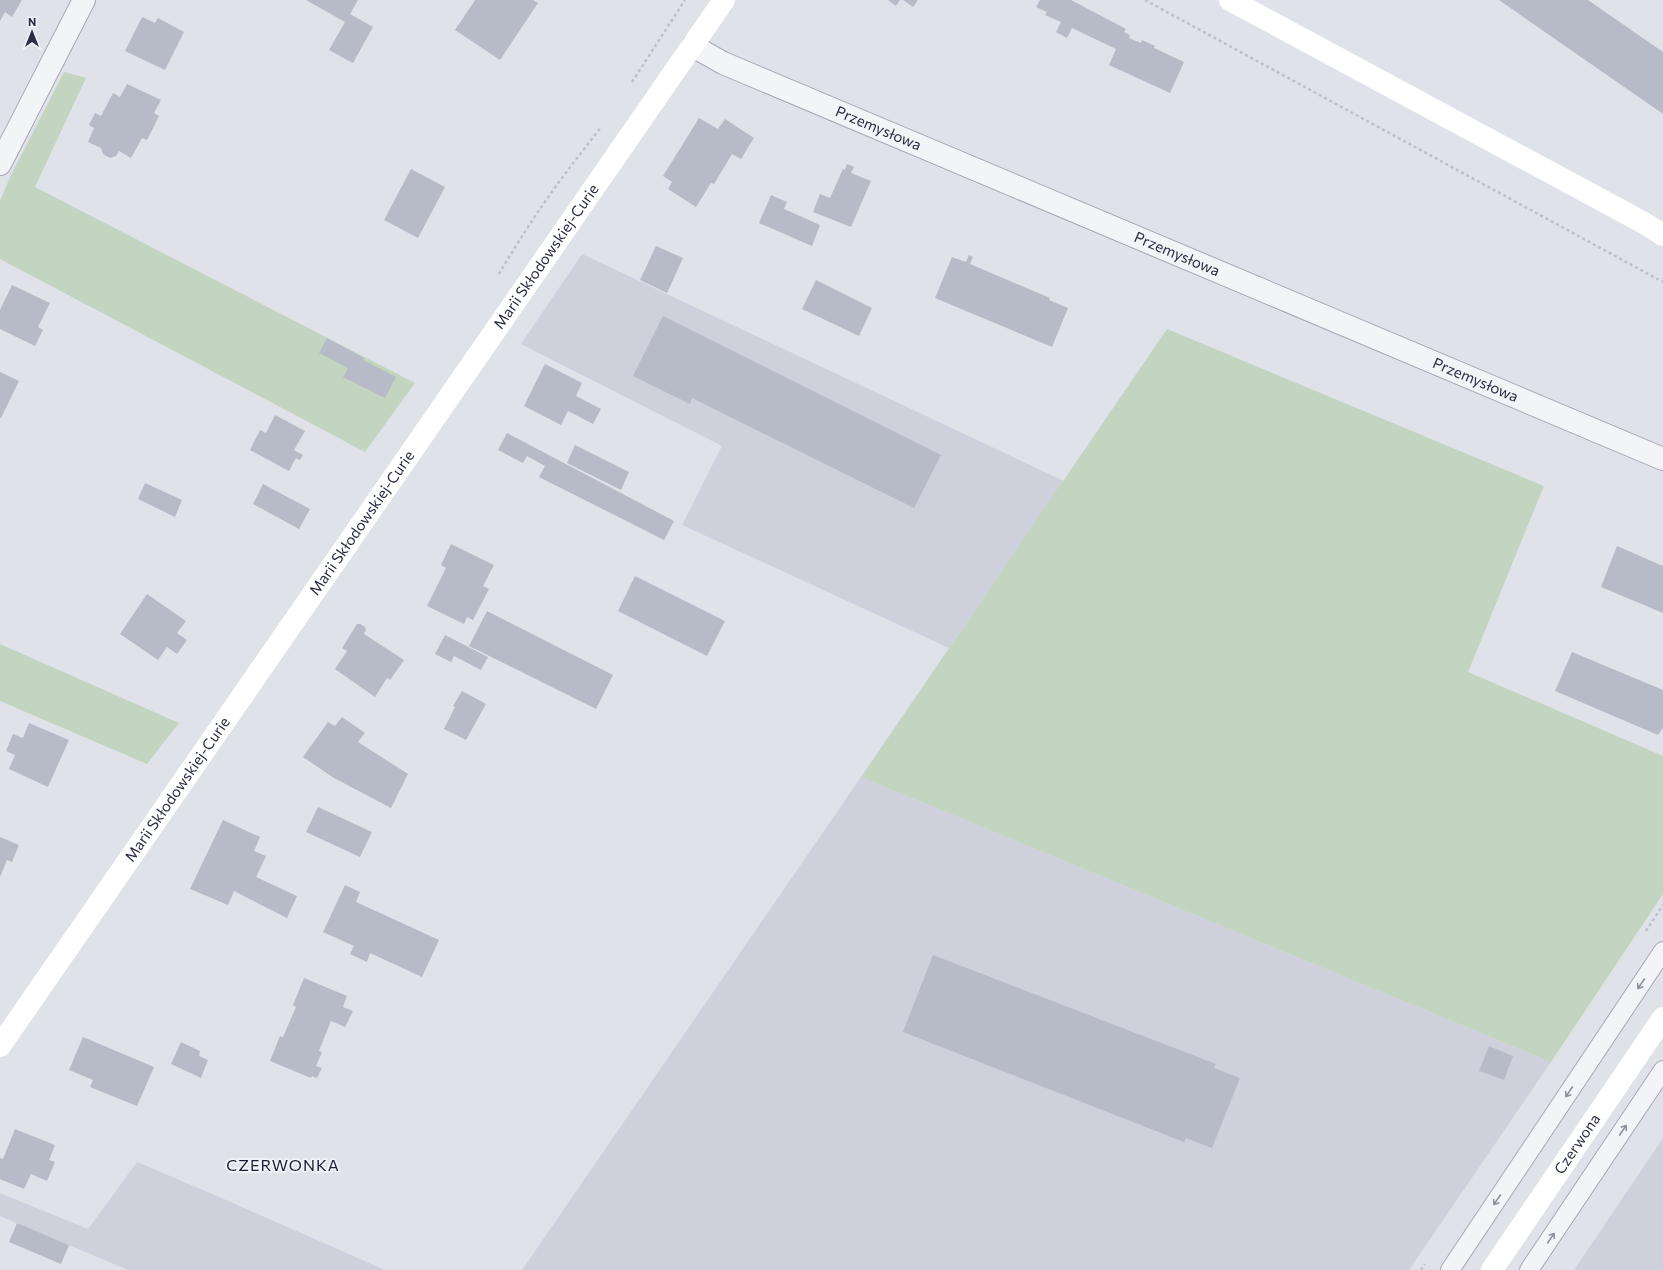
<svg xmlns="http://www.w3.org/2000/svg" width="1663" height="1270" font-family="Commissioner,sans-serif">
  <style>
    .built { fill: #ced1dc }
    .green { fill: #c3d4c1 }
    .building { fill: #b7bbc7 }
    .lines { fill: none; stroke-linecap: round; stroke-linejoin: round }
    .lane-casing { stroke: #a5a8b4; stroke-width: 20 }
    .street-casing { stroke: #a5a8b4; stroke-width: 24 }
    .path { stroke: #bec0c9; stroke-width: 2.5; stroke-dasharray: 3 3; stroke-linecap: butt }
    .lane { stroke: #f3f4f8; stroke-width: 18 }
    .street { stroke: #f3f4f8; stroke-width: 22 }
    .secondary { stroke: #fff; stroke-width: 22 }
    .oneway { stroke: #8e909d }
    .labels { text-anchor: middle; stroke-width: 4; stroke-linejoin: round; paint-order: stroke }
    .street-label { font-size: 15px; fill: #282d42; stroke: #f0f2f7 }
    .neighbourhood-label { font-size: 16px; letter-spacing: 1px; fill: #1a1f33; stroke: #f0f2f7 }
  </style>
  <rect width="100%" height="100%" fill="#e0e2ea"/>
  <path class="built" d="M582 254 1064 481 949 648 682 525 722 446 521 344Z
    M861 777 1551 1062 1409 1270H522Z
    M1663 1138V1270H1574Z
    M137 1162 217 1196 385 1270H128L0 1216V1193L88 1229Z"/>
  <path class="green" d="M64 72 86 78 35 187 415 383 365 452 0 259V201L11 175Z
    M1167 329 1544 486 1468 672 1663 756V894L1551 1062 861 777Z
    M0 644 179 723 147 764 0 701Z"/>
  <path class="building" d="M0 0H22L12 17 5 12 0 21Z
    M306 0H358L350 14 373 27 353 63 329 50 345 22Z
    M475 0H533L538 3 500 60 455 30Z
    M888 0H900L896 6Z
    M903 0H918L913 7Z
    M1040 0H1071L1126 29 1124 32 1130 35 1129 38 1141 43 1142 40 1155 46 1154 48 1184 62 1170 93 1109 65 1116 49 1072 28 1067 38 1056 32 1061 22 1045 15 1047 12 1036 7Z
    M1499 0H1588L1663 52V114Z
    M142 17 155 23 158 18 184 32 165 70 125 51Z
    M127 84 161 100 154 113 159 116 147 140 142 138 131 158 119 151 116 156 110 158 103 154 101 148 88 142 94 128 89 125 95 113 101 116 113 93 120 97Z
    M699 118 718 129 725 119 754 138 741 159 732 154 714 184 711 183 696 207 668 189 672 182 663 176Z
    M847 164 854 167 851 173 871 181 851 227 813 212 820 194 830 198 843 169 845 170Z
    M411 169 445 187 418 238 384 220Z
    M771 195 787 202 784 209 820 225 812 246 759 223Z
    M656 246 683 258 667 293 640 280Z
    M969 255 973 257 970 264 1050 298 1049 300 1068 308 1052 347 935 298 952 257 966 262Z
    M816 280 872 308 859 336 802 309Z
    M12 285 50 303 38 327 43 330 35 346 0 329V310Z
    M663 316 941 455 914 508 692 398 690 404 633 376Z
    M327 338 364 358 363 360 396 377 385 398 343 377 348 368 319 353Z
    M545 364 582 383 576 396 601 409 593 424 568 411 561 425 524 406Z
    M0 372 19 381 1 418H0Z
    M275 415 305 431 294 450 303 455 300 460 296 458 289 471 250 450 260 430 266 433Z
    M507 433 674 521 664 540 539 477 545 466 527 456 523 463 498 450Z
    M575 445 629 472 621 490 567 463Z
    M145 483 182 500 175 517 138 499Z
    M263 484 310 509 299 529 253 504Z
    M451 544 494 565 483 586 489 589 473 620 467 617 464 624 427 606 446 568 441 565Z
    M1617 546 1663 566V613L1601 587Z
    M635 576 725 621 707 656 618 611Z
    M147 594 186 621 177 633 187 640 177 654 167 647 158 660 120 634Z
    M487 611 613 675 596 709 469 646Z
    M357 624H360L365 627 366 630 364 634 404 660 390 680 387 678 375 697 335 669 347 651 342 648Z
    M445 635 488 657 481 670 454 656 451 662 435 654Z
    M1572 652 1663 690V728L1658 735 1555 691Z
    M462 691 486 704 466 740 444 729 455 707 453 706Z
    M342 717 365 733 358 742 408 774 391 808 334 778 303 757 328 722 335 726Z
    M29 723 69 740 48 787 9 769 15 755 6 751 13 734 23 738Z
    M318 807 372 832 360 857 306 832Z
    M223 820 260 837 254 851 266 856 256 877 297 896 287 918 234 891 228 905 190 889Z
    M0 837 19 845 12 862 7 860 0 877Z
    M345 885 360 892 356 902 439 940 422 977 370 953 367 962 350 954 354 946 323 932Z
    M933 955 1216 1064 1214 1068 1240 1078 1212 1148 1186 1138 1184 1142 903 1032Z
    M304 978 347 996 343 1007 353 1011 345 1027 331 1021 319 1051 322 1052 316 1066 322 1068 317 1078 312 1076 311 1078 270 1061 280 1036 283 1037 296 1007 293 1005Z
    M83 1037 154 1067 137 1106 90 1087 93 1080 69 1070Z
    M181 1042 200 1051 199 1056 208 1060 201 1078 171 1064Z
    M1489 1046 1513 1056 1504 1080 1479 1071Z
    M15 1129 55 1145 49 1160 55 1162 47 1181 31 1174 24 1189 0 1179V1158L3 1159Z
    M17 1223 69 1245 61 1264 9 1242Z"/>
  <g class="lines">
    <defs>
      <path id="lane" d="M1450 1270 1663 951
        M1529 1270 1663 1070"/>
      <g id="street">
        <path id="s1" d="M693 46 723 63 1663 459"/>
        <path d="M0 164 84 0"/>
      </g>
    </defs>
    <use href="#lane" class="lane-casing"/>
    <use href="#street" class="street-casing"/>
    <path class="path" d="M1145 0 1663 282
      M632 82 685 0
      M499 274C519 240 541 206 565 174 577 158 589 143 601 127
      M1646 931 1663 905
      M1421 1270 1425 1264"/>
    <use href="#lane" class="lane"/>
    <use href="#street" class="street"/>
    <g class="secondary">
      <path d="M1230 0 1644 223 1663 235"/>
      <path id="s2" d="M0 1046 724 0"/>
      <path id="s3" d="M1492 1270 1663 1018"/>
    </g>
  </g>
  <defs><path id="oneway-shaft" d="M-6 0H5M1.5-3L5.5 0L1.5 3" fill="none" stroke-width="1.6" stroke-linecap="round" stroke-linejoin="round"/></defs>
  <g class="oneway">
    <use href="#oneway-shaft" transform="translate(1641 984) rotate(124)"/>
    <use href="#oneway-shaft" transform="translate(1569 1092) rotate(124)"/>
    <use href="#oneway-shaft" transform="translate(1623 1130) rotate(-56)"/>
    <use href="#oneway-shaft" transform="translate(1497 1200) rotate(124)"/>
    <use href="#oneway-shaft" transform="translate(1551 1238) rotate(-56)"/>
  </g>
  <g class="labels">
    <g class="street-label">
      <text dy="5" stroke="none"><textPath href="#s1" startOffset="203">Przemysłowa</textPath></text>
      <text dy="5" stroke="none"><textPath href="#s1" startOffset="527">Przemysłowa</textPath></text>
      <text dy="5" stroke="none"><textPath href="#s2" startOffset="960">Marii Skłodowskiej-Curie</textPath></text>
      <text dy="5" stroke="none"><textPath href="#s1" startOffset="851">Przemysłowa</textPath></text>
      <text dy="5" stroke="none"><textPath href="#s2" startOffset="636">Marii Skłodowskiej-Curie</textPath></text>
      <text dy="5" stroke="none"><textPath href="#s2" startOffset="312">Marii Skłodowskiej-Curie</textPath></text>
      <text dy="5" stroke="none"><textPath href="#s3" startOffset="152">Czerwona</textPath></text>
    </g>
    <g class="neighbourhood-label">
      <text x="283" y="1171">CZERWONKA</text>
    </g>
  </g>
  <g transform="translate(32 32)" stroke="#f0f2f7" stroke-width="3" paint-order="stroke">
  <path d="M0-3L7 15L0 10L-7 15Z" fill="#282d42"/>
  <text y="-6" font-size="11" font-weight="bold" text-anchor="middle" fill="#282d42">N</text>
  </g>
</svg>
